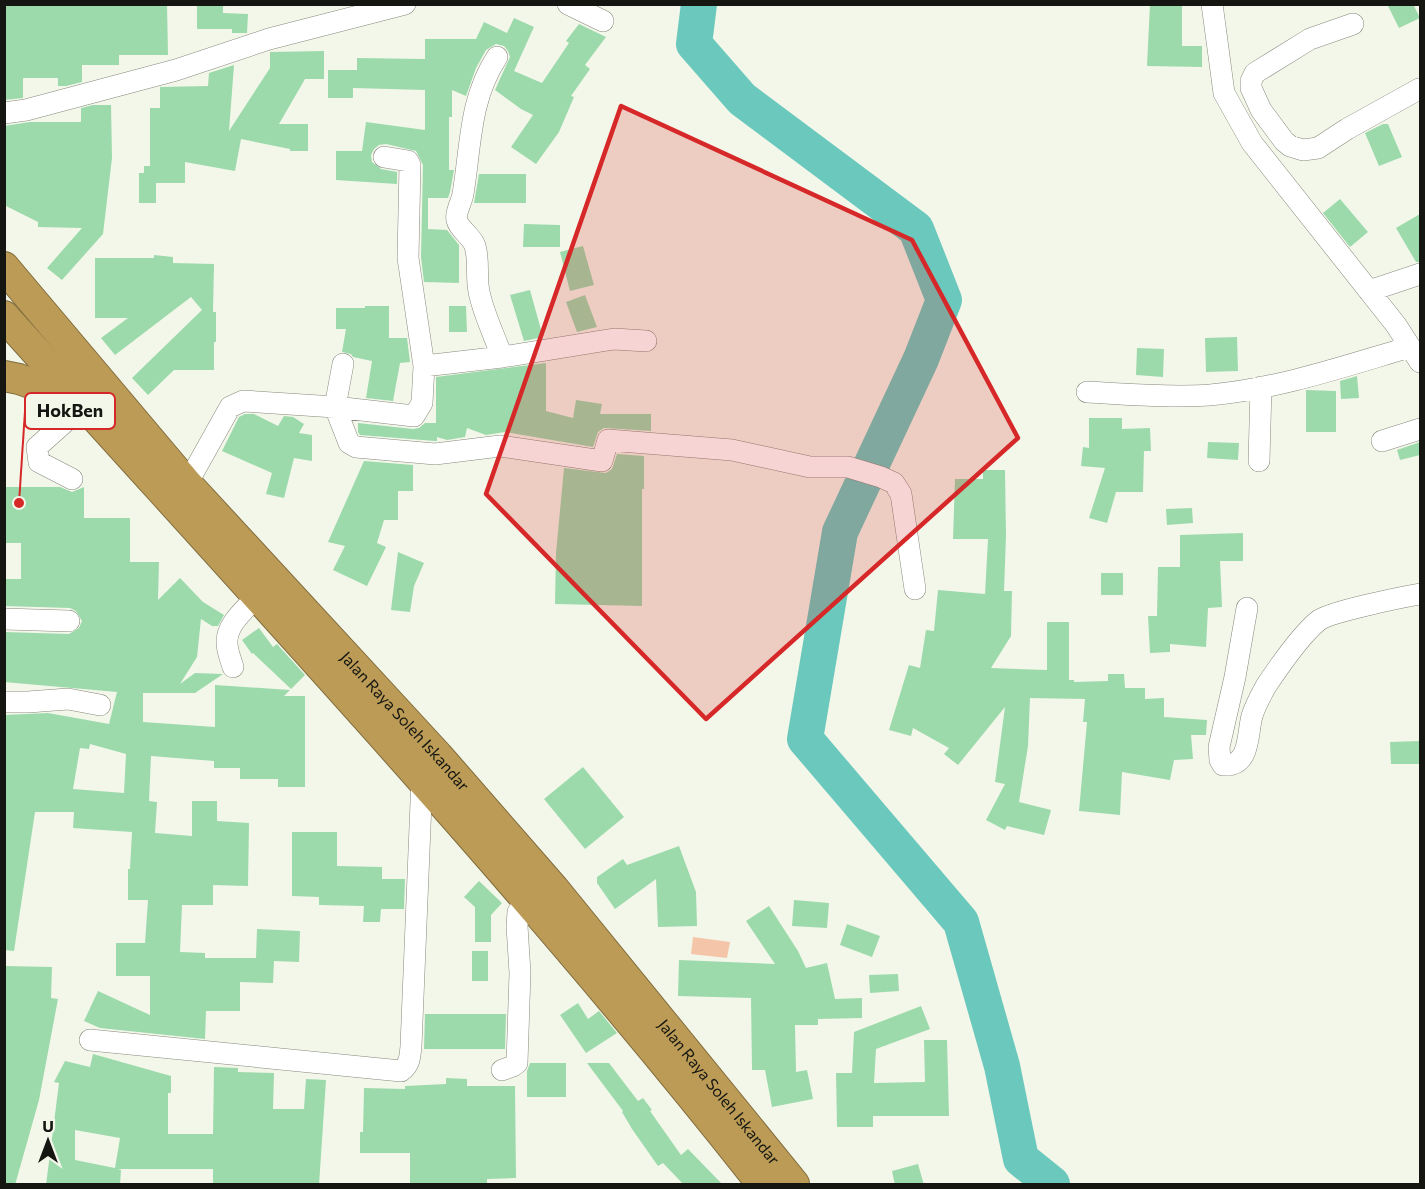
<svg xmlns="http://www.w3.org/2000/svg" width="1425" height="1189" font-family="Commissioner,sans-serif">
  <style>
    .pitch { fill: #f4c5a9 }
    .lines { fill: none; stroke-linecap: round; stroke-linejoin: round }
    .river { stroke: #6bc8bd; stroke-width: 36 }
    .building { fill: #9cdaac; fill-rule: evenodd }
    .minor-casing { stroke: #86897d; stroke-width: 22 }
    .highway-casing { stroke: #816c3e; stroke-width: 32 }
    .minor { stroke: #fff; stroke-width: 21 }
    .highway { stroke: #bb9b56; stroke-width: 30 }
    .marked { fill: #d62828; fill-opacity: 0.2; stroke: #d62828; stroke-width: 4.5; stroke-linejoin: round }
    .labels { text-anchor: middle; stroke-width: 4.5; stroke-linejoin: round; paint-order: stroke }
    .street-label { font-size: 16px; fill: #151611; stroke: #f3f7e9 }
    .leader { fill: none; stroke: #d62828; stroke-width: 2 }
    .callout-dot { fill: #d62828; stroke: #f3f7e9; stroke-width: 2 }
    .callout { fill: #f3f7e9; stroke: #d62828; stroke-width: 2 }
    .callout-label { font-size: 18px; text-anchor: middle; font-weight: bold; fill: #151611 }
  </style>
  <rect width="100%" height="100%" fill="#f3f7e9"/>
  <path class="pitch" d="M693 937 730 942 727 958 691 954Z"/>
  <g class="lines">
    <path class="river" d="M699 4 694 44 742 99 916 229 944 300 921 359 840 532 805 739 961 922 1002 1066 1021 1159 1052 1184"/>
  </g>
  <path class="building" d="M4 4H167L168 55H119V65H82V82L66 86H58V78H23V98L4 100Z
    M197 4H223V13L248 14 247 33H232V29H197Z
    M1150 4H1182V46H1202V67L1147 66Z
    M1387 4H1413L1420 18 1399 28Z
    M514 18 534 27 514 71 542 83 569 43 566 41 579 24 606 37 585 65 590 69 571 96 574 97 559 132 536 164 511 147 533 115 521 109 495 90 510 57 508 51 504 46 496 44 486 50 476 68 466 96 452 90V117H449V170H454L450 192 448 198H428V229L447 230 459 245V283L424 282 421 257 423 165 416 151 386 144 379 145 374 149 371 155 372 162 381 169 397 172V184L336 180V151H362L366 122 425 130V90L353 88V98H328V70H357V58L425 59V39H476L484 22 507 33Z
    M324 51V79H305L279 124H308V151H290V149L241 139 235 171 185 162V183H156V203H139V173H144V166H150V108H160V87L208 86 209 73 234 65 229 131 270 68V52Z
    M93 105H111L112 158 103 234 62 280 47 268 82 228 38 227V222L4 205V126L30 122H81V108Z
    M1383 124H1388L1402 157 1379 166 1365 133Z
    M479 174H526V203H474Z
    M1340 199 1368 232 1350 247 1323 213Z
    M1420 214V262H1416L1396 228Z
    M524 224 560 225V247H523Z
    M583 246 594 285 570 291 560 252Z
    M154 255 173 257V263L214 264 213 312H216V342H214V370H174L148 395 132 378 202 310 191 297 115 355 101 338 128 318H95V258H154Z
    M530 290 543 337 524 341 510 295Z
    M585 295 597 327 577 332 566 302Z
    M365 306H389V338H407L410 362 400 363 393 401 366 398 372 361 353 357 351 354 342 352 346 329H336V308H365Z
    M449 306H466L467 332H449Z
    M1237 337 1238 371 1206 372 1205 338Z
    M1137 348 1164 349 1163 377 1136 375Z
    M546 363V411L573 418 576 400 602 404 600 414H651V431L604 428 598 432 593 447 505 432 486 435 467 428 465 437 447 440 437 437V441H435L360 435 358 432V423L413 429 419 428 425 423H436V377Z
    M1357 376 1359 398 1341 399 1340 381Z
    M1306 390 1336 391V432H1306Z
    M245 414H254L278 426 284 416 293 417 304 424 299 433 312 435V461L294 458 284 498 266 494 272 473 222 451 239 417Z
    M1089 418H1122V429L1150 428 1151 451H1144L1143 492H1116L1107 523 1089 518 1105 468 1081 466 1083 447 1089 448Z
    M1208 442 1239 443 1238 460 1207 458Z
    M1420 442V455L1400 460 1397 450Z
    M617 454 644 456V489H642V606L555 604 556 553 564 468 606 473 612 469Z
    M364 461 413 465V491H398V520H384L377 543 386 547 367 586 333 570 345 546 328 542Z
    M983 470H1005L1006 536 1004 591H1012L1011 636 991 668 1047 670V622H1069V680H1074V682L1108 681V674H1124L1125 688H1145V699L1164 698V717L1207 720 1206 735H1191L1193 759 1174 760 1170 780 1122 772 1120 815 1079 811 1087 722H1083L1085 699 1030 698 1028 746 1019 802 1051 810 1044 835 1007 826 1005 830 986 820 1005 784 995 782 1005 707 958 765 944 754 949 748 913 728 911 736 889 730 909 665 920 668 926 630 934 631 938 590 985 594 988 539H953L955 479H983Z
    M4 487H60L72 492 84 487V518H130V562H159L158 600 180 578 203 602 224 615 218 626H212L201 619 197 657 180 684 195 673 223 674 195 693H143V722L215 727V685L290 690 284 696H305V787H278V779H240V768H214V761L151 756 149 801 157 802 155 833 192 836V801H217V821L249 823 248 886 213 885V905H182L180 952 205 953V958H256L257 929 300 931 299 962 274 961 273 983 240 982V1011H206L205 1039 100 1028 84 1021 98 991 150 1015V976H116V943H145L148 900H128V869H130L132 832 73 828 74 812H35L14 951 4 950V715L48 713 109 724 117 692 4 682V632L69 634 79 628 82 621 76 611 70 608 4 606V579H21V543H4ZM90 744 126 754 124 793 73 789 80 748 89 749Z
    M1192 508 1193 523 1167 525 1166 509Z
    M1243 533V561H1220L1222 607 1208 608 1206 647 1170 644V652L1150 653 1148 616H1157L1158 567H1180V535Z
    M398 552 424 563 414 586 410 612 391 610Z
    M1101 573H1123V595H1101Z
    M259 628 273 647 277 644 305 675 291 689 253 653 252 654 242 640Z
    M1420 741V764H1391L1390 742Z
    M583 767 624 817 585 849 544 799Z
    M292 832H337V866L382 867V879H405L404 909H381L380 922H363L364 906 319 905V897L292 896Z
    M679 846 696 892 697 926 658 927 656 879 615 909 597 883V877L623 859 627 865Z
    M479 881 502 903 491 915V942H475V907L464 897Z
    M794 900 829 903 827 928 792 926Z
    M769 906 798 951 806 968 827 963 835 999 862 998V1018L818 1019V1025H795L796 1072 807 1070 813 1099 772 1107 765 1070H752L751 998 678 996 679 960 775 964 746 921Z
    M847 924 880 936 872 957 840 945Z
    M472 951H488V981H472Z
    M4 966 52 967 51 998 58 999 39 1100 15 1185H4Z
    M898 974 899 991 870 993 869 975Z
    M578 1003 588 1019 599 1011 617 1033 586 1053 560 1015Z
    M921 1006 930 1029 876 1049 874 1083 925 1082 924 1040H947L949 1116H873V1127H837L836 1073H852L854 1032Z
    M425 1014H506L505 1049H424Z
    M93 1054 171 1076V1093H168V1134H213L214 1067 238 1068V1072L274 1073 273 1109H304L306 1079 326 1080 319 1185 213 1183V1169H118L121 1170 120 1185H46L59 1083 54 1082 65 1061 90 1067ZM75 1130 120 1138 115 1168 75 1160Z
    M530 1063H566V1097H527V1071Z
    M587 1063H609L638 1101 643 1098 652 1110 650 1111 681 1155 688 1149 723 1185H684L663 1163 658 1166 632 1129 622 1112 623 1111Z
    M446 1078 467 1079V1086H515L516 1178 487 1179V1185H410V1153H360V1132H363L364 1088 405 1089V1086L446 1084Z
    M918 1164 924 1185H895L892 1171Z"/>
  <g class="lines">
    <defs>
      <path id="minor" d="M568 4 603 21
        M1212 4 1224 93 1252 143 1396 325 1420 362
        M1353 24 1310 39 1255 73 1251 81V88L1261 110 1284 141 1290 146 1303 150 1318 148 1347 129 1419 89
        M497 57C469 100 471 146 463 194 462 201 455 213 457 220 459 230 472 236 475 246 480 262 475 280 480 296 485 317 495 337 502 357
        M4 113 26 110 176 70 269 39 405 4
        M384 157 408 161 410 165 408 258 424 366
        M1369 291 1420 274
        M343 364 335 407 349 443 356 447 435 454 500 446 602 461 608 440 732 450 810 467H848L881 477 894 483 901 494 915 589
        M1087 392C1127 394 1169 398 1210 395 1278 389 1345 366 1410 347
        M1382 441 1420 429
        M1259 461 1261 387
        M72 479 39 462 37 447 84 405
        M187 484 230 407 243 401 335 407 414 416 422 403 424 366 502 357 614 339 646 341
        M1247 608 1235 677 1219 747 1220 760 1223 765C1251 767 1247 734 1252 716 1255 706 1261 695 1266 686 1278 668 1301 635 1318 621 1328 612 1403 597 1420 594
        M4 619 69 621
        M233 667C231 660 227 651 227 643 226 624 246 609 257 596
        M4 702H28L68 699 100 705
        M90 1040 401 1071C410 1065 410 1056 411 1046L422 778
        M502 1070 513 1066 517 1063 520 973 517 926 518 912 528 899"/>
      <g id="highway">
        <path id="s1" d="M4 267 187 484 438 756 554 889 794 1184"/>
        <path d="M4 316C261 602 524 882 762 1184"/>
        <path d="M4 376 19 379 78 400"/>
      </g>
    </defs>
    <use href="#minor" class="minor-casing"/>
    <use href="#highway" class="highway-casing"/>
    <use href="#minor" class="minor"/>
    <use href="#highway" class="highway"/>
  </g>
  <path class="marked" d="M621 106 912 240 1018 438 706 719 486 494Z"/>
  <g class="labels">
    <g class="street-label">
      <text dy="6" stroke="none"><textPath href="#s1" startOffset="606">Jalan Raya Soleh Iskandar</textPath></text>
      <text dy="6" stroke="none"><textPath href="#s1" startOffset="1092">Jalan Raya Soleh Iskandar</textPath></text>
    </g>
  </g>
  <path class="leader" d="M19 503L25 411"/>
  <circle class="callout-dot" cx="19" cy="503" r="6"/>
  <rect class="callout" x="25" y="393" width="90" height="36" rx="6"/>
  <g class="callout-label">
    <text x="70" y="417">HokBen</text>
  </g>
  <rect width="1425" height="1189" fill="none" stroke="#151611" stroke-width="12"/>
  <g transform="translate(48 1141)" stroke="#f3f7e9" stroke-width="4.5" paint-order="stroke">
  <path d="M0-4.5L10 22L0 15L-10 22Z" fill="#151611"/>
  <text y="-9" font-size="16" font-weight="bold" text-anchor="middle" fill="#151611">U</text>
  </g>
</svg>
